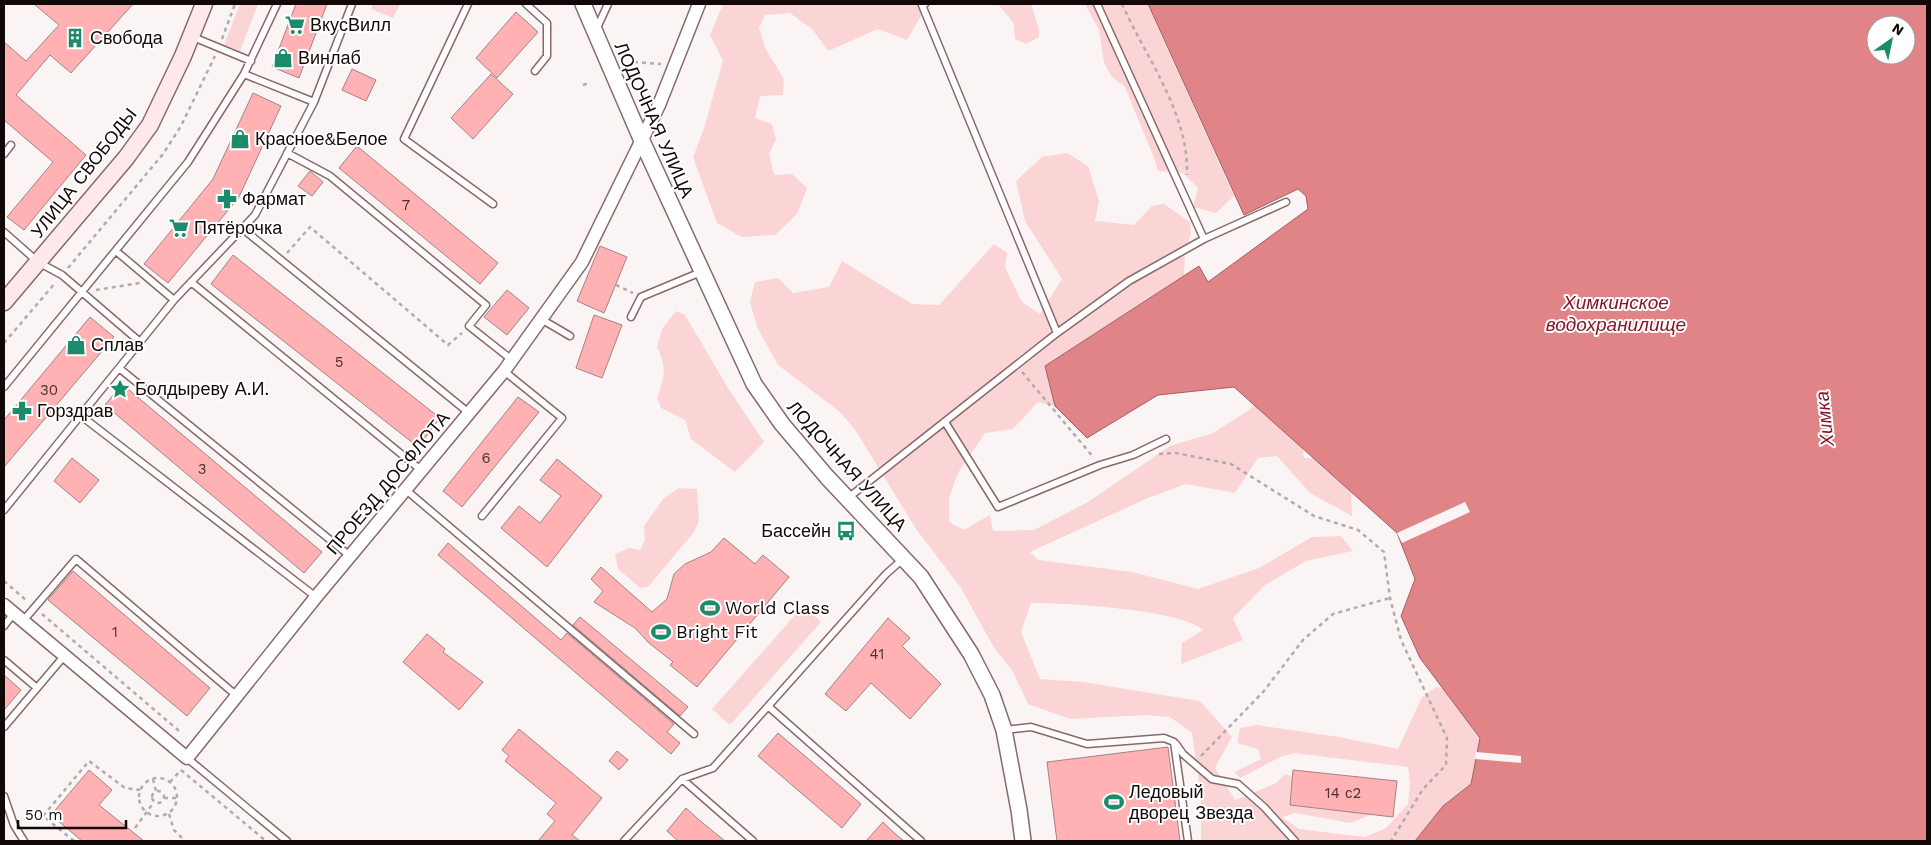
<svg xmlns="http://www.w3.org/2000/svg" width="1931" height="845" font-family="'Work Sans',sans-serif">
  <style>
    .green { fill: #fbd5d5 }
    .water { fill: #e18487; stroke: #a35f61; fill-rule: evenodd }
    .pier { fill: #fbf4f4 }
    .building { fill: #ffb1b3; stroke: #a48383 }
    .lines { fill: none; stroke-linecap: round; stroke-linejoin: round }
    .service-casing { stroke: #886969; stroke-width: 9 }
    .minor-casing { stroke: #886969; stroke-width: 15 }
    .tertiary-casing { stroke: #886969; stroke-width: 18 }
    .secondary-casing { stroke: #886969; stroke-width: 19 }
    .path { stroke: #b3abab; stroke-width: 2.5; stroke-dasharray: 4 4; stroke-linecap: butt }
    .service { stroke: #fff; stroke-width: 6 }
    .minor { stroke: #fff; stroke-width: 12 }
    .tertiary { stroke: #fff; stroke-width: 15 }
    .secondary { stroke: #ffe8e9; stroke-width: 16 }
    .labels { text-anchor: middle; stroke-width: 4; stroke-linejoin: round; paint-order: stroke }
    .number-label { font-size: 15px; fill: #4e3233 }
    .poi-label { font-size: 18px; fill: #130808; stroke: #fff; text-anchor: start }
    .street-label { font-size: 18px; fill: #130808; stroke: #fff }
    .water-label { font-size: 19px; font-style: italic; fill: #86172a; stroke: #fff }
  </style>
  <rect width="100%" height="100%" fill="#fbf4f4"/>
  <path class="green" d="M240 4H258L240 51 224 45Z
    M373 4H400L393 18 371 9Z
    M723 4H928L907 40 878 29 828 51 813 30 790 13 765 15 759 27 765 48 784 79 783 95 760 96 755 118 772 124 776 139 769 154 774 175 792 174 807 188 797 214 775 235 742 237 717 223 693 157 704 128 723 61 710 35Z
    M998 4H1031L1039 29V37L1026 44 1015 39 1013 22Z
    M1085 4H1147L1234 196 1216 213 1193 207 1198 188 1183 173 1158 171 1154 158 1125 87 1112 77 1104 63 1099 30Z
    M1067 153 1088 166 1099 201 1095 221 1134 225 1152 206 1164 204 1190 222 1191 233 1185 253 1184 275 1045 366 1055 406 1038 402 1013 429 985 433 958 473 949 498V522L964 530 990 515 993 531 1034 530 1088 502 1170 446 1213 433 1249 410 1265 395 1301 439 1304 458 1329 459 1351 488 1352 516 1310 493 1277 456 1258 458 1235 493 1186 484 1148 498 1030 552 1038 560 1132 572 1198 589 1259 568 1312 537 1341 536 1353 551 1306 561 1265 585 1233 618 1243 640 1181 664 1182 643 1203 630C1179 609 1066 603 1031 603L1021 632 1040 679 1083 682 1200 701 1232 737 1215 768 1235 800 1276 783 1285 774 1381 811 1350 823 1295 813 1282 817 1299 829 1365 837 1386 828 1408 804 1410 783 1408 767 1294 753 1280 757 1240 778 1235 772 1261 759 1258 749 1237 743 1240 728 1256 725 1339 737 1398 749 1422 697 1436 687 1445 689 1480 738 1471 784 1443 806 1415 841H1201V795L1192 733 1170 717 1147 715 1070 719 1028 704 1013 672 993 646 961 588 916 529 856 431 840 412 778 365 757 327 750 302 755 282 778 278 793 293 829 287 842 261 912 304 939 305 994 244 1007 253 1005 267 1022 302 1040 314 1062 279 1025 221 1016 181 1042 157Z
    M676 311 685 315 728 388 764 442 735 472 691 439 685 420 661 408 657 398C665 377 667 367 657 347L662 329Z
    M679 488 697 489 699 521 694 532 648 587 640 588 618 569 615 554 629 548 640 550 645 540 644 526 664 498Z
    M803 606 821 622 730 725 712 709Z"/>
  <path class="water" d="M1148 4H1927V841H1415L1443 806 1471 784 1480 738 1420 658 1401 616 1415 579 1397 533 1234 387 1158 395 1087 438 1055 406 1045 366 1199 266 1208 282 1308 209 1306 196 1298 189 1244 215ZM1876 25H1906V55H1876Z"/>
  <path class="pier" d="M1465 502 1470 512 1402 543 1397 533Z
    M1476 752 1521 756V763L1475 759Z"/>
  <path class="building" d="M34 4H133L71 73 50 55 16 95 86 155 24 230 7 217 53 162 4 120V42L26 61 59 25Z
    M296 4H327L299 78 272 67Z
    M516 12 538 32 497 78 476 58Z
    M352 69 376 80 366 101 342 90Z
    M491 74 513 94 473 139 451 118Z
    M253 93 281 106 239 197 168 283 144 264 213 179Z
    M357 146 498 263 480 284 339 168Z
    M310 171 323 182 312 196 298 186Z
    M600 246 627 257 604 313 577 301Z
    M233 255 440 418 418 447 211 284Z
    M507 290 529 308 507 335 484 317Z
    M594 315 622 325 602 378 576 368Z
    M90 317 114 337 4 467V420Z
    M122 384 322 552 304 573 105 405Z
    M518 397 539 412 462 507 443 491Z
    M72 458 99 480 80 503 54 481Z
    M557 459 602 496 547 567 501 528 519 506 540 523 561 496 540 480Z
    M724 538 755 564 763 555 789 577 697 687 670 665 673 662 649 643 635 628 594 602 603 591 591 579 601 567 652 612 667 599 674 574 685 564 711 552Z
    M448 543 561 640 567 633 674 724 667 732 680 743 671 754 438 555Z
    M73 571 210 688 187 716 48 600Z
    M580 617 688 707 680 716 573 625Z
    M888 618 910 638 902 646 941 684 910 719 871 683 846 711 825 694Z
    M427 634 445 649 443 652 483 682 459 710 403 662Z
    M4 675 21 690 4 710Z
    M519 729 602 798 572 835 580 841H538L555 821 547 814 556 803 505 761 509 756 502 750Z
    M778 733 861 804 842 828 758 756Z
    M1168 747 1180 841H1057L1047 762Z
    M617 751 628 760 619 770 609 761Z
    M89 770 112 790 99 805 144 841H82L51 815Z
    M1293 770 1397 781 1393 817 1290 805Z
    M686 808 698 819 725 841H678L667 831Z
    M883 822 892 831 904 841H866Z"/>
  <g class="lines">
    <defs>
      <path id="service" d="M468 4 404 139 493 204
        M526 4 547 23V56L535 71
        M925 4 922 5 1057 333
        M596 30 608 4
        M193 37 251 61
        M314 102 352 4
        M287 153 330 176 486 305 469 326 512 360
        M4 154 11 145
        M243 229 469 413
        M4 232 38 262 62 275 140 342
        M1204 239 1286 202
        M116 251 174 300
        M191 282 422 471
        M631 317 641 297 701 272
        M541 319 570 336
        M119 368 350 556
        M4 387 188 162 244 74 277 4
        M80 415 316 597
        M945 422 998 507 1100 465 1133 455 1166 439
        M406 490 694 734
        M848 498 1057 333 1129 281 1204 239 1097 4
        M4 510 174 300 255 215 314 102 244 74
        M482 516 562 418 504 371
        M23 621 76 559 237 696
        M4 626 14 613
        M4 660 37 688
        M769 707 921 841
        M4 727 65 655
        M1004 730 1031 727 1087 744 1164 738 1174 742 1188 841
        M1176 744 1183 754 1212 779 1238 784 1264 807 1295 841
        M187 758 287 841
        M682 779 753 841
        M4 796 14 825 24 841
        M624 841 682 779 713 768 886 574 903 559"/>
      <path id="minor" d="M4 605 187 758 316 597 504 371 582 262 659 105 699 4"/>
      <path id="tertiary" d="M583 4 642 141 754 384 782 424 827 477 921 577 971 654 992 695 1004 730 1019 810 1023 841"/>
      <path id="secondary" d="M4 302 126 158 150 125 183 56 204 4"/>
    </defs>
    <use href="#service" class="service-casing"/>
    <use href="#minor" class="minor-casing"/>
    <use href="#tertiary" class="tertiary-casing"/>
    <use href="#secondary" class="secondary-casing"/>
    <path class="path" d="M1122 4C1146 58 1189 113 1187 175
      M222 39 235 4
      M634 62 661 64
      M583 85 589 83
      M287 253 310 227 448 345 462 333
      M68 268 163 154 181 126 215 56
      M616 285 633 293
      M96 290 140 283
      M4 343 56 282
      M1022 372 1094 458
      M1159 454 1176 453 1231 464 1314 516 1358 530 1384 552 1390 598 1401 640 1447 738 1446 765 1423 789 1391 841
      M4 581 27 601
      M42 614 178 730 176 733
      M1201 756 1264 691 1303 640 1333 614 1390 598
      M181 770 266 841
      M139 797a19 19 0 1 1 38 0a19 19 0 1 1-38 0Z
      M153 779 156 791
      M170 782 181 770
      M152 797a6 6 0 1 1 12 0a6 6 0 1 1-12 0Z
      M164 798H177
      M169 814 174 830 185 841
      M135 828 154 802
      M74 841 43 816 89 761 125 788 140 790"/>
    <use href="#service" class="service"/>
    <use href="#minor" class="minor"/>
    <use href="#tertiary" class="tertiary"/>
    <use href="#secondary" class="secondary"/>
  </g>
  <defs>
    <symbol id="supermarket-bare" viewBox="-9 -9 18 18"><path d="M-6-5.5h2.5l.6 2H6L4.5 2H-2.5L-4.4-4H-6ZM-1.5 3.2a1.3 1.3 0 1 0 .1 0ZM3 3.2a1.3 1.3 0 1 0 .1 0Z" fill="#1c8b6b" stroke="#fff" stroke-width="2.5" paint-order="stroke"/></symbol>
    <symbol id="building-bare" viewBox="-9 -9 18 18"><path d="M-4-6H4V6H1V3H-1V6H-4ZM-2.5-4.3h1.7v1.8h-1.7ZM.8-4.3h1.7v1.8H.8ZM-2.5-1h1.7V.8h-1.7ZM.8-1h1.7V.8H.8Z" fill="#1c8b6b" stroke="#fff" stroke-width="2.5" paint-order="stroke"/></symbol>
    <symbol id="shop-bare" viewBox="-9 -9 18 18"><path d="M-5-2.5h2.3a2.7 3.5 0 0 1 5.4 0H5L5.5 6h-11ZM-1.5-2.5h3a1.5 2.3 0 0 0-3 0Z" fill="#1c8b6b" stroke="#fff" stroke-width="2.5" paint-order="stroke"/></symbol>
    <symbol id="pharmacy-bare" viewBox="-9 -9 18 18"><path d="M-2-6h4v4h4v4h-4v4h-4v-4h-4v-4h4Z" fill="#1c8b6b" stroke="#fff" stroke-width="2.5" paint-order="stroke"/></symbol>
    <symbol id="sight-bare" viewBox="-9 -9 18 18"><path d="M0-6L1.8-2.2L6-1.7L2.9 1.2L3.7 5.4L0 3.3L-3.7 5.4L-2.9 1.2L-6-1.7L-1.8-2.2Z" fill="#1c8b6b" stroke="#fff" stroke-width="2.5" paint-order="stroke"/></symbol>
    <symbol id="bus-bare" viewBox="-9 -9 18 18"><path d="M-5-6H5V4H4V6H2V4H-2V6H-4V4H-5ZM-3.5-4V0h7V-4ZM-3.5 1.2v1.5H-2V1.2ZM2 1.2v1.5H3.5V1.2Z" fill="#1c8b6b" stroke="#fff" stroke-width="2.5" paint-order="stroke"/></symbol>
    <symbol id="stadium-bare" viewBox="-9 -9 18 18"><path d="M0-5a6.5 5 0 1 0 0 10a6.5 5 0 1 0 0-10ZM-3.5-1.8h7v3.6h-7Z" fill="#1c8b6b" stroke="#fff" stroke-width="2.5" paint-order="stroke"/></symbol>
  </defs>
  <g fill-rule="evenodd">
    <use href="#supermarket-bare" x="281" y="11" width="28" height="28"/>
    <use href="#building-bare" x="61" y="24" width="28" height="28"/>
    <use href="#shop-bare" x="269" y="44" width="28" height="28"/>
    <use href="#shop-bare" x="226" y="125" width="28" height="28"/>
    <use href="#pharmacy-bare" x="213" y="185" width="28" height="28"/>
    <use href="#supermarket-bare" x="165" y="214" width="28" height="28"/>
    <use href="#shop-bare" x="62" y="331" width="28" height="28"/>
    <use href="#sight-bare" x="106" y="375" width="28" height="28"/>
    <use href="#pharmacy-bare" x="8" y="397" width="28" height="28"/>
    <use href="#bus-bare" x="832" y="517" width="28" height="28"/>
    <use href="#stadium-bare" x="696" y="594" width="28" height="28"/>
    <use href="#stadium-bare" x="647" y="618" width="28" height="28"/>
    <use href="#stadium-bare" x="1100" y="788" width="28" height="28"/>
  </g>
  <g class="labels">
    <g class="number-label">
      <text x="406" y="210">7</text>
      <text x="339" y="367">5</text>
      <text x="49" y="395">30</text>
      <text x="486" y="463">6</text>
      <text x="202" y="474">3</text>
      <text x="115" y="637">1</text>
      <text x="877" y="659">41</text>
      <text x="1343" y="798">14 с2</text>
    </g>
    <g class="poi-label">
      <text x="310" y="31">ВкусВилл</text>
      <text x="90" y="44">Свобода</text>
      <text x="298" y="64">Винлаб</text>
      <text x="255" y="145">Красное&amp;Белое</text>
      <text x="242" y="205">Фармат</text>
      <text x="194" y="234">Пятёрочка</text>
      <text x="91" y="351">Сплав</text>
      <text x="135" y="395">Болдыреву А.И.</text>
      <text x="37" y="417">Горздрав</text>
      <text x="831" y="537" text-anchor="end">Бассейн</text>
      <text x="725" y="614">World Class</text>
      <text x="676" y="638">Bright Fit</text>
      <text x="1129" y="798">Ледовый<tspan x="1129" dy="21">дворец Звезда</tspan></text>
    </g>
    <g class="street-label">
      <text transform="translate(654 120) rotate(66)" y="6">ЛОДОЧНАЯ УЛИЦА</text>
      <text transform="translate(84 173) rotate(-52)" y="6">УЛИЦА СВОБОДЫ</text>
      <text transform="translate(847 466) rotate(48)" y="6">ЛОДОЧНАЯ УЛИЦА</text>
      <text transform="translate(388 483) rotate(-50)" y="6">ПРОЕЗД ДОСФЛОТА</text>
    </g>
    <g class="water-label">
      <text x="1616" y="309">Химкинское<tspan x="1616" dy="22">водохранилище</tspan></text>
      <text transform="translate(1824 419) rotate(-96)" y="7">Химка</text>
    </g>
  </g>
  <rect width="1931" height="845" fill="none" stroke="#130808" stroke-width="10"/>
  <g transform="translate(1891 40) rotate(33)"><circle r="24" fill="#ffffff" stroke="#a19c9c"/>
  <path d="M0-4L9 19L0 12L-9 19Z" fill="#1c8b6b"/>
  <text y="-8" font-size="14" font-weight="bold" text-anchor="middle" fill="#130808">N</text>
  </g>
  <path d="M18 820v8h108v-8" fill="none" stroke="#130808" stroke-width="2.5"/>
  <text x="25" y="820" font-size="15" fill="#130808" stroke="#ffffff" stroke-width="4" paint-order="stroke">50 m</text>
</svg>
